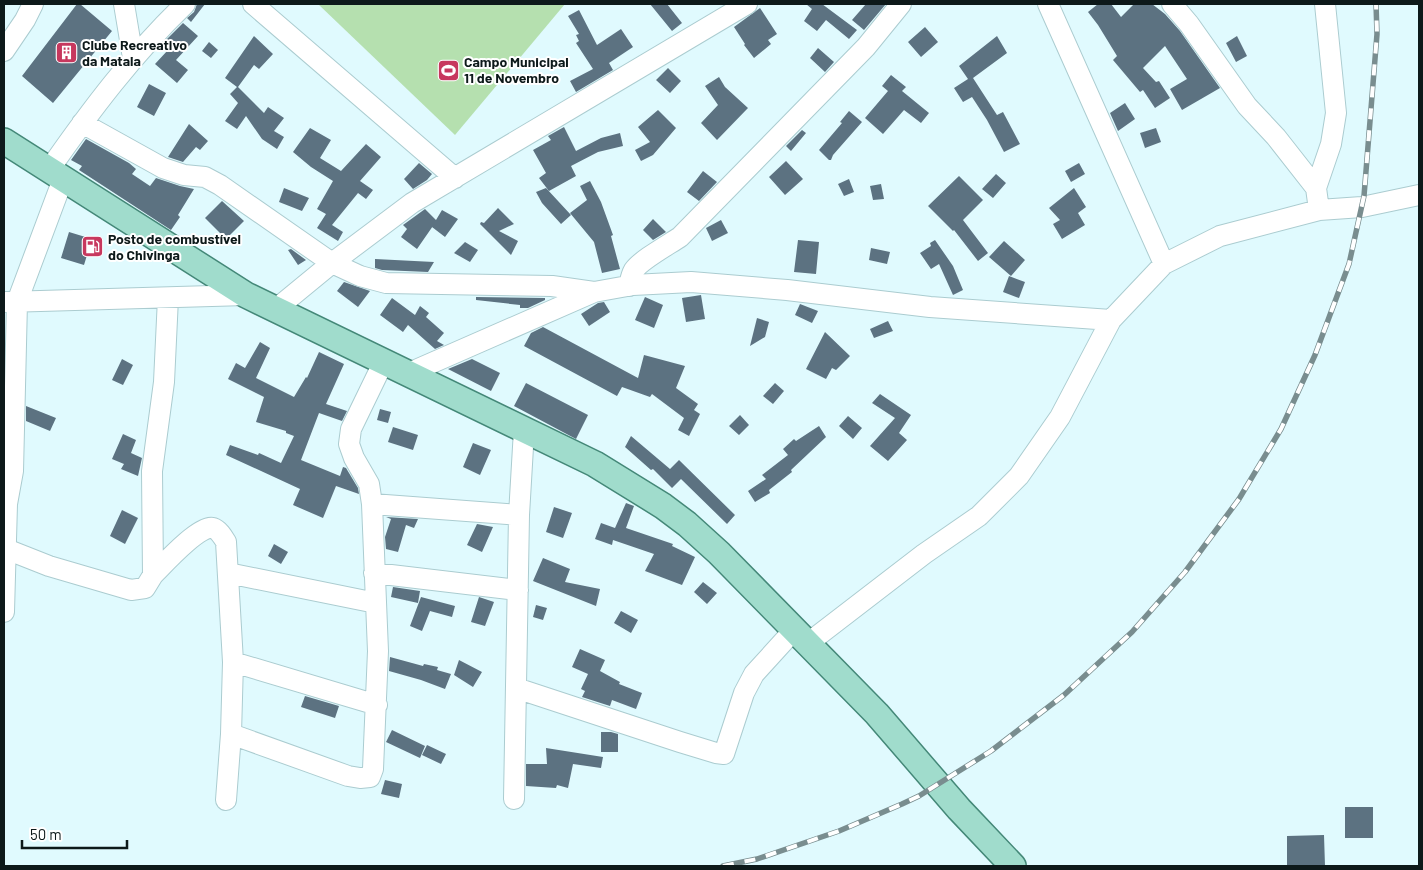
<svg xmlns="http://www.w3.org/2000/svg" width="1423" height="870" font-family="Barlow,sans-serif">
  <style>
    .green { fill: #b5e0af }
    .building { fill: #5c7281 }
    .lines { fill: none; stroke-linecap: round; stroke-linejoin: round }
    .minor-casing { stroke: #abccd0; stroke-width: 22 }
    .major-casing { stroke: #448878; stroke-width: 28 }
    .minor { stroke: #fff; stroke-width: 20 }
    .major { stroke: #a0dccc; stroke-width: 25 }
    .rail-casing { stroke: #798d8f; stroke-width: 5.5 }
    .rail { stroke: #fff; stroke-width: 4; stroke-dasharray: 11; stroke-linecap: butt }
    .labels { text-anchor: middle; stroke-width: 4; stroke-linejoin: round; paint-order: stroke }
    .poi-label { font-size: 14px; font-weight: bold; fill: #0d191a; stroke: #fff; text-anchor: start }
  </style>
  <rect width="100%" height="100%" fill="#e0fafe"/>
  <path class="green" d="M318 4H565L455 135Z"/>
  <path class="building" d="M77 4H80L112 31 53 103 22 76Z
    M197 4H205L191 22 187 18 194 12Z
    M650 4H667L682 23 672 31Z
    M806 4H822L857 30 849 39 826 20 817 31 804 21 812 9Z
    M866 4H886L864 30 852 20Z
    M1098 4H1111L1121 17 1134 4H1152L1165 14 1180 31 1220 88 1182 110 1170 89 1187 79 1165 46 1143 68 1156 82 1159 81 1170 98 1155 108 1143 90 1140 92 1113 60 1117 56 1098 25 1088 12Z
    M760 8 777 34 768 40 771 44 754 58 744 45 745 44 734 27Z
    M579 10 597 45 621 29 633 47 609 63 613 70 576 92 570 81 593 69 576 43 579 41 576 35 579 34 568 16Z
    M183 23 198 36 176 60 188 70 177 83 155 64 168 50 162 44Z
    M925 27 938 42 921 57 908 42Z
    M254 36 273 54 259 69 254 65 238 87 264 113 268 107 284 118 274 131 284 137 277 149 262 139 246 116 237 129 225 121 238 103 230 94 237 87 225 78Z
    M997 36 1007 53 973 78 997 115 1003 112 1020 144 1004 152 987 120 972 97 963 102 954 88 968 79 959 66Z
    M1237 36 1247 56 1236 62 1226 43Z
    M209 42 218 50 211 58 202 51Z
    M818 48 834 62 825 72 810 58Z
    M668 68 681 81 670 93 656 80Z
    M891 75 906 87 902 91 929 113 921 123 904 110 883 134 865 118 888 91 882 86Z
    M719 77 725 87 748 108 717 140 701 123 718 105 705 86Z
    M149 84 166 93 154 116 137 107Z
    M1125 103 1135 119 1118 131 1110 113Z
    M658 110 676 128 653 155 641 161 635 150 650 142 638 127Z
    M849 111 862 122 833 155 831 160H829L819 150 842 123 840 122Z
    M189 124 208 141 200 150 196 147 183 162 168 157Z
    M564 127 576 151 601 138 620 133 623 146 598 152 571 166 576 176 549 191 539 178 546 173 533 150 551 140 548 136Z
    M310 128 331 140 320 158 341 171 366 144 381 157 360 181 373 190 366 199 358 193 332 225 343 232 338 241 317 228 326 214 317 209 333 181 311 167 293 152Z
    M1156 128 1161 142 1145 148 1140 133Z
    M802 130 806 133 791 151 786 146Z
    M86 139 129 163 136 169 132 174 150 186 156 178 180 186 194 189 178 215 180 217 171 230 79 170 82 166 71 160Z
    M786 161 803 179 785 195 769 177Z
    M419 163 432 174 427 180 413 189 404 179Z
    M1079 163 1085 174 1071 182 1065 171Z
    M703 171 717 182 699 201 687 192Z
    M996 174 1006 183 993 198 982 189Z
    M959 176 983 200 963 220 988 253 978 261 954 230 953 231 928 206Z
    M849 179 854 192 844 196 838 184Z
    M590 181 601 202 613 235 611 236 620 269 602 273 594 242 570 213 587 200 580 186Z
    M881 184 884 199 873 200 870 186Z
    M284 188 309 198 302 211 279 202Z
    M546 188 571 215 561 224 542 203 536 192Z
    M1074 188 1086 207 1078 213 1085 225 1062 239 1053 224 1060 220 1049 208Z
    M222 201 244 221 226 239 205 218Z
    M498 208 514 224 499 231 518 241 511 255 480 224 481 222 484 223Z
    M425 209 436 220 442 210 458 219 445 237 432 227 435 223 417 249 401 237 407 229 403 225Z
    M653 219 666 232 653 240 643 230Z
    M721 220 728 233 712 241 706 228Z
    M69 232 92 239 84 265 61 258Z
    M798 240 819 242 816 274 794 272Z
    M935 240 953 266 963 290 953 295 939 264 931 269 920 253 931 246 930 243Z
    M1004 241 1025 260 1011 276 989 257Z
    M465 242 478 250 470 262 454 253Z
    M871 248 890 252 887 264 869 260Z
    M291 249 306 260 298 265 288 250Z
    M375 259 434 262 428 272 382 270 375 268Z
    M1009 276 1025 282 1019 298 1003 292Z
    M344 282 370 291 358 307 337 291Z
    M701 295 705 319 686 322 682 298Z
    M476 297 545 298V300L528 308H520V305L476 300Z
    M645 297 663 305 654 328 635 320Z
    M392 298 415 315 420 306 429 313 426 317 444 333 437 341 444 345 435 349 408 325 403 332 380 315Z
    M604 302 610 312 589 326 581 314 598 303Z
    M800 304 818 311 812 323 795 315Z
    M757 318 769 322 765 337 750 346Z
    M888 321 893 331 874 338 870 329Z
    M543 327 638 378 644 355 685 366 676 388 698 404 694 410 700 414 689 436 678 430 684 418 652 394 650 397 622 387 617 396 524 346 531 333Z
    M825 332 850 356 836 370 832 368 826 379 806 369Z
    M260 342 270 348 256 378 294 397 306 377 307 378 319 352 344 364 326 404 347 411 342 421 319 413 301 460 340 476 343 467 346 468 358 488 359 494 336 486 323 518 293 505 300 489 226 455 230 445 258 455 259 453 281 463 294 436 286 433V431L256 422 264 397 228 379 236 363 245 368Z
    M122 359 133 365 123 385 112 380Z
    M472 359 500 373 491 391 448 369Z
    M526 383 588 415 576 439 514 406Z
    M775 383 784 391 773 404 763 396Z
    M880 394 911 415 899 433 907 440 888 461 870 446 895 418 872 403Z
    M26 406 56 418 50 431 26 421Z
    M380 409 391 412 388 423 377 420Z
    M740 415 749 425 739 435 729 426Z
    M848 416 862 428 853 439 839 426Z
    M819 426 826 437 791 470 792 472 769 490 770 493 755 502 748 491 766 479 762 475 788 455 783 449 794 439 796 441Z
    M393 427 418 435 413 450 388 442Z
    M123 434 136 440 131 453 142 458 138 476 121 469 124 464 112 459Z
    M631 436 670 469 679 460 735 515 727 524 681 479 672 488 653 469 651 470 625 447Z
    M473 443 491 450 480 475 463 467Z
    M626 503 634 506 626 528 673 544 672 546 695 557 682 585 645 571 654 554 613 540 612 545 595 539 601 523 615 528Z
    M554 507 572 513 563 538 546 532Z
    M122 510 138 518 125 544 110 536Z
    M386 517 418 519 414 528 406 525 398 552 386 549 385 537 391 519Z
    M477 524 493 527 482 552 467 545Z
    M274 544 288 552 281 564 268 556Z
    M543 558 570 569 565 582 600 589 596 606 533 581Z
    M703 582 717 593 707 604 694 592Z
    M393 587 420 591 418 603 391 597Z
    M421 597 455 606 452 617 430 611 422 631 410 626Z
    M479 597 494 602 485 626 471 622Z
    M536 605 547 608 543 620 533 617Z
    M621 611 638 620 631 633 614 623Z
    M580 649 605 660 600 671 620 682 619 684 642 693 636 709 612 700 610 706 582 697 585 691 581 689 588 674 572 667Z
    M390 657 423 666 424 664 438 667 437 670 451 674 445 689 421 680 389 671Z
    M459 660 482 672 473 687 454 675Z
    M305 696 339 706 335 718 301 707Z
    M392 730 425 746 420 758 386 742Z
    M601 732H611L618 734V752H601Z
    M427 745 446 754 441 764 422 755Z
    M546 748 603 757 601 768 573 764 568 788 557 785 556 788 526 786V764H547Z
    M385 780 402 784 399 798 381 794Z
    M1345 807H1373V838H1345Z
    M1324 835 1325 866H1287V836Z"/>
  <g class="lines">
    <defs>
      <path id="minor" d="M124 4 133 58
        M253 4 455 178
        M1048 4 1164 264
        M1172 4 1189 24 1247 106 1276 137 1316 188 1319 210
        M4 51 25 20 33 4
        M82 123 163 168 184 175 205 177 220 185 332 263 360 276 386 283 552 286 594 292
        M49 170C90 111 133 54 185 4
        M1316 188 1331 144 1336 113 1325 4
        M629 286C630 281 631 275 634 270 641 260 668 245 680 237L866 47 901 4
        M6 302 246 295
        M276 309 332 263 412 203 747 4
        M409 373 594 292 633 285 691 282 787 290 930 307 1111 320
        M372 504 519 515
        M6 549 49 566 131 590 145 588 153 575 152 471 164 382 168 298
        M228 573 376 603
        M374 573 518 590
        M153 575C163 565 200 524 213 528 219 530 223 537 226 542L233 662 231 734 226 800
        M4 612 7 504 13 471 17 302 63 179
        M807 644 924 554 979 516 1019 476 1060 417 1111 320 1164 264 1220 236 1319 210 1362 207 1419 195
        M233 662 377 705
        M516 688 680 742 716 753 724 754 744 693 754 674 794 630
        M231 734 348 776 360 778 370 777 373 769 378 651 372 504 369 484 354 458 349 444 351 429 384 361
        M514 799 519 515 524 430"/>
      <path id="major" d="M4 141 246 295 595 464 663 506 687 524 719 553 877 714 959 809 1013 866"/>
    </defs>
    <use href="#minor" class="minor-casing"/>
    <use href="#major" class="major-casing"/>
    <use href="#minor" class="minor"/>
    <use href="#major" class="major"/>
    <defs>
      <path id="rail" d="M723 866 757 859 839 831 902 804 919 796 991 751 1064 695 1132 632 1185 572 1239 499 1281 429 1315 355 1349 264 1364 196 1377 34 1376 4"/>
    </defs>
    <use href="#rail" class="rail-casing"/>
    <use href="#rail" class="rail"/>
  </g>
  <defs>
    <symbol id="building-square" viewBox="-11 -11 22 22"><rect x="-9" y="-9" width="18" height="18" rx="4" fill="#c7385e" stroke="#fff"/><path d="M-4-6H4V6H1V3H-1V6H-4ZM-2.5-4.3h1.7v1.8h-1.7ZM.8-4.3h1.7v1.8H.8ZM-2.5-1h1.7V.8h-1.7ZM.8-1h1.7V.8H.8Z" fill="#fff"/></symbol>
    <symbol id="stadium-square" viewBox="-11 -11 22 22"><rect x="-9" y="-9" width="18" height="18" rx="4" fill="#c7385e" stroke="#fff"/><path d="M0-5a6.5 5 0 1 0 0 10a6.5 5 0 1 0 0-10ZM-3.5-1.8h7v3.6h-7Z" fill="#fff"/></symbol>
    <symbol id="fuel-square" viewBox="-11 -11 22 22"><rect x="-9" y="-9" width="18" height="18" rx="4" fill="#c7385e" stroke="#fff"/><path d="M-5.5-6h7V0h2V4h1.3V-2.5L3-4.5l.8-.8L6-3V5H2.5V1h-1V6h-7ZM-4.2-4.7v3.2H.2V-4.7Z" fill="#fff"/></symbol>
  </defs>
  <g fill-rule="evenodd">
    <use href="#building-square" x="54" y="40" width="25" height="25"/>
    <use href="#stadium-square" x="436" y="58" width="25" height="25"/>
    <use href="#fuel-square" x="80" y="234" width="25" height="25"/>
  </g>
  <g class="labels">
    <g class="poi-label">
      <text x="82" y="50">Clube Recreativo<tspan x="82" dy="16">da Matala</tspan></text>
      <text x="464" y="67">Campo Municipal<tspan x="464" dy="16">11 de Novembro</tspan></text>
      <text x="108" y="244">Posto de combustível<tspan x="108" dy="16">do Chivinga</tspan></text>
    </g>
  </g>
  <rect width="1423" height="870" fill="none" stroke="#0d191a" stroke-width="10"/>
  <path d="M22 840v8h105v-8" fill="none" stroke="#0d191a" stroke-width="2.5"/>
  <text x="30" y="840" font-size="15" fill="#0d191a" stroke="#ffffff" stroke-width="4" paint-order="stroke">50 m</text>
</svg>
